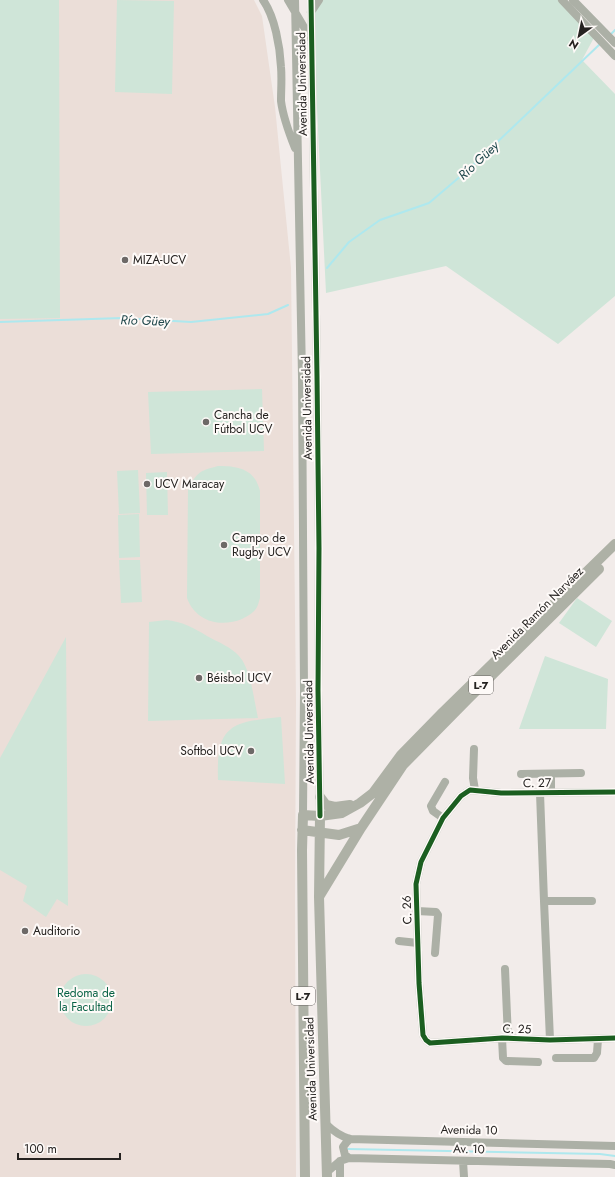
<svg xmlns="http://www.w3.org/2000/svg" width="615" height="1177" font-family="Jost,sans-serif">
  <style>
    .built { fill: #ebded8 }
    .green { fill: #cfe5d8 }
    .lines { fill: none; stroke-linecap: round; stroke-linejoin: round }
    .stream { stroke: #aee8ee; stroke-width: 2 }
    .minor { stroke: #acb0a6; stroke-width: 8 }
    .major { stroke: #aeb1a6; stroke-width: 10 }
    .cycleway-casing { stroke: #fefaf8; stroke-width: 8 }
    .cycleway { stroke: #1b5e20; stroke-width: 5 }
    .poi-dot { fill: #6d6967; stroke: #fefaf8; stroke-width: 1.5 }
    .labels { text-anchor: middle; stroke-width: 4; stroke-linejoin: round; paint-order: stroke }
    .shield { fill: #fefaf8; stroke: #666361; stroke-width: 1 }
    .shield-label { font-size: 11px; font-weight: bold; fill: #252220 }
    .street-label { font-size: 12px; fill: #252220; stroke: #fefaf8 }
    .poi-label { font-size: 12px; fill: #252220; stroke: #fefaf8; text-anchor: start }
    .park-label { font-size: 12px; fill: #096346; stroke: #fefaf8 }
    .water-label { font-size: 13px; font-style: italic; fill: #20484c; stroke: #fefaf8 }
  </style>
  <rect width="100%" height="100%" fill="#f2ecea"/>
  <path class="built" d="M0 0H254L262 16 275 107 291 268 296 701 295 900 296 1177H0Z"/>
  <path class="green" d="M0 0H59L60 318 0 319Z
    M117 0 174 1 172 94 115 92Z
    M318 0H566L597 32 582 60 615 94V296L558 344 446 266 326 293 312 6Z
    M262 389 264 451 151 454 148 392Z
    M218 466C231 466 247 467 255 479 257 482 259 487 260 491V598C259 601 258 605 257 607 254 613 247 616 242 619 220 628 195 621 187 598L188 490C197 472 199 471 218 466Z
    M138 470 140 513 119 514 117 471Z
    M167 472 168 515H147L146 473Z
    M139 514 140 557 119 558 118 515Z
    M119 560H140L142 602 121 603Z
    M577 598 612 621 596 647 559 623Z
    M167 620C183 622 194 628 207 636 218 642 231 647 239 656 251 669 254 700 258 718L148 721 149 622Z
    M66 637 68 906 57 899 46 917 23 901 27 886 0 870V758Z
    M545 656 608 679 606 729H519Z
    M281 717 285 784 218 780C216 725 231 722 281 717Z
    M60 1000a26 26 0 1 1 52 0a26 26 0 1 1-52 0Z"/>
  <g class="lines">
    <path class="stream" d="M610 35 615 30
      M327 268 349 242 380 220 429 203 469 169 601 43
      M0 322 122 318 191 322 268 314 288 305
      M348 1149 600 1154 615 1156"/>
    <path class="minor" d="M263 0C275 17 280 47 281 67 282 78 281 90 281 101 283 117 289 133 295 148
      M288 0 311 39
      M295 0 302 376 304 691 303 815
      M311 0 317 376 319 548 318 690 320 816
      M562 0 615 56
      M573 0 615 43
      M311 12 319 0
      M474 749 473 778 475 790
      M521 774 581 773
      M551 774V792
      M615 792 501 793 470 790 461 796 443 818 421 862 416 884 419 983 423 1035 426 1040 430 1043 502 1038 550 1040 615 1038
      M540 793 544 901 550 1040
      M443 818 433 811 431 806 445 782
      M544 901H592
      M417 911 436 912 438 915 435 953
      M399 941 418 943
      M505 969 508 1038
      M502 1038 503 1058 506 1061 538 1062
      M556 1058H594L597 1053 598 1039
      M326 1124C334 1132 340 1136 350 1139L615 1146
      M349 1158 345 1155 343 1147 346 1143 350 1139
      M340 1161V1177
      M463 1161 464 1177
      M327 1172 340 1161 349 1158 610 1164 615 1165"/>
    <path class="major" d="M320 797 326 805 335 807 350 805
      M320 816 319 897 327 1177
      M302 830 339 835 361 828
      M319 897 361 828 403 765 468 699 599 569
      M305 1177 302 850 303 815 320 816 342 813 360 803 373 793 401 755 443 712 615 544"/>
    <defs>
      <path id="cycleway" d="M311 0 317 376 319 548 318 690 320 816
        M615 792 501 793 470 790 461 796 443 818 421 862 416 884 419 983 423 1035 426 1040 430 1043 502 1038 550 1040 615 1038"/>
    </defs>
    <use href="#cycleway" class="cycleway-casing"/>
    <use href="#cycleway" class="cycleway"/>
  </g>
  <g class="poi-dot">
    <circle cx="125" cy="260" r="4"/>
    <circle cx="206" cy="422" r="4"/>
    <circle cx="147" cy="484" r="4"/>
    <circle cx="224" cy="545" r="4"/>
    <circle cx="199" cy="678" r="4"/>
    <circle cx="251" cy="751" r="4"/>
    <circle cx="25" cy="931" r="4"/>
  </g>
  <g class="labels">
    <g class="shield">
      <rect x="469" y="676" width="24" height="18" rx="3"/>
      <rect x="291" y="987" width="24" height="18" rx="3"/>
    </g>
    <g class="shield-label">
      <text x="481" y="689">L-7</text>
      <text x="303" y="1000">L-7</text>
    </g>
    <g class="street-label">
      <text transform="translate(302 84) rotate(-91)" y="4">Avenida Universidad</text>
      <text transform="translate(307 408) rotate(-91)" y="4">Avenida Universidad</text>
      <text transform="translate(537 613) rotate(-45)" y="4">Avenida Ramón Narváez</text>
      <text transform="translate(309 732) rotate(-91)" y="4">Avenida Universidad</text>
      <text transform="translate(537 783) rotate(-1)" y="4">C. 27</text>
      <text transform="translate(407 910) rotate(-92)" y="4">C. 26</text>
      <text transform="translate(517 1029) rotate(1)" y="4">C. 25</text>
      <text transform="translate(311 1069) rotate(-92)" y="4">Avenida Universidad</text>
      <text transform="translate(469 1130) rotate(1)" y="4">Avenida 10</text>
      <text transform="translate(469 1149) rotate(1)" y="4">Av. 10</text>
    </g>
    <g class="poi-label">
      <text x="133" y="264">MIZA-UCV</text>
      <text x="214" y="419">Cancha de<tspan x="214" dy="14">Fútbol UCV</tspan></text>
      <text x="155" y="488">UCV Maracay</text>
      <text x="232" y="542">Campo de<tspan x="232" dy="14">Rugby UCV</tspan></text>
      <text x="207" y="682">Béisbol UCV</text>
      <text x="243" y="755" text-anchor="end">Softbol UCV</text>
      <text x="33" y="935">Auditorio</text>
    </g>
    <g class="park-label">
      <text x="86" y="997">Redoma de<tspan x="86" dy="14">la Facultad</tspan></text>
    </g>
    <g class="water-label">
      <text transform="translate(478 160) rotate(-43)" y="5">Río Güey</text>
      <text transform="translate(145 320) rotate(2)" y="5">Río Güey</text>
    </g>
  </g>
  <g transform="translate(579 36) rotate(213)" stroke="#fefaf8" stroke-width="3" paint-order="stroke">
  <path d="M0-3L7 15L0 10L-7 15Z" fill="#252220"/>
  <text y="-6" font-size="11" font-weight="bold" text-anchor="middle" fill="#252220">N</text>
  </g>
  <path d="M18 1153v6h102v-6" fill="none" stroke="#252220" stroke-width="2"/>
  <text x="24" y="1153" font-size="12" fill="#252220" stroke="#fefaf8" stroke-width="3" paint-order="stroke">100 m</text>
</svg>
